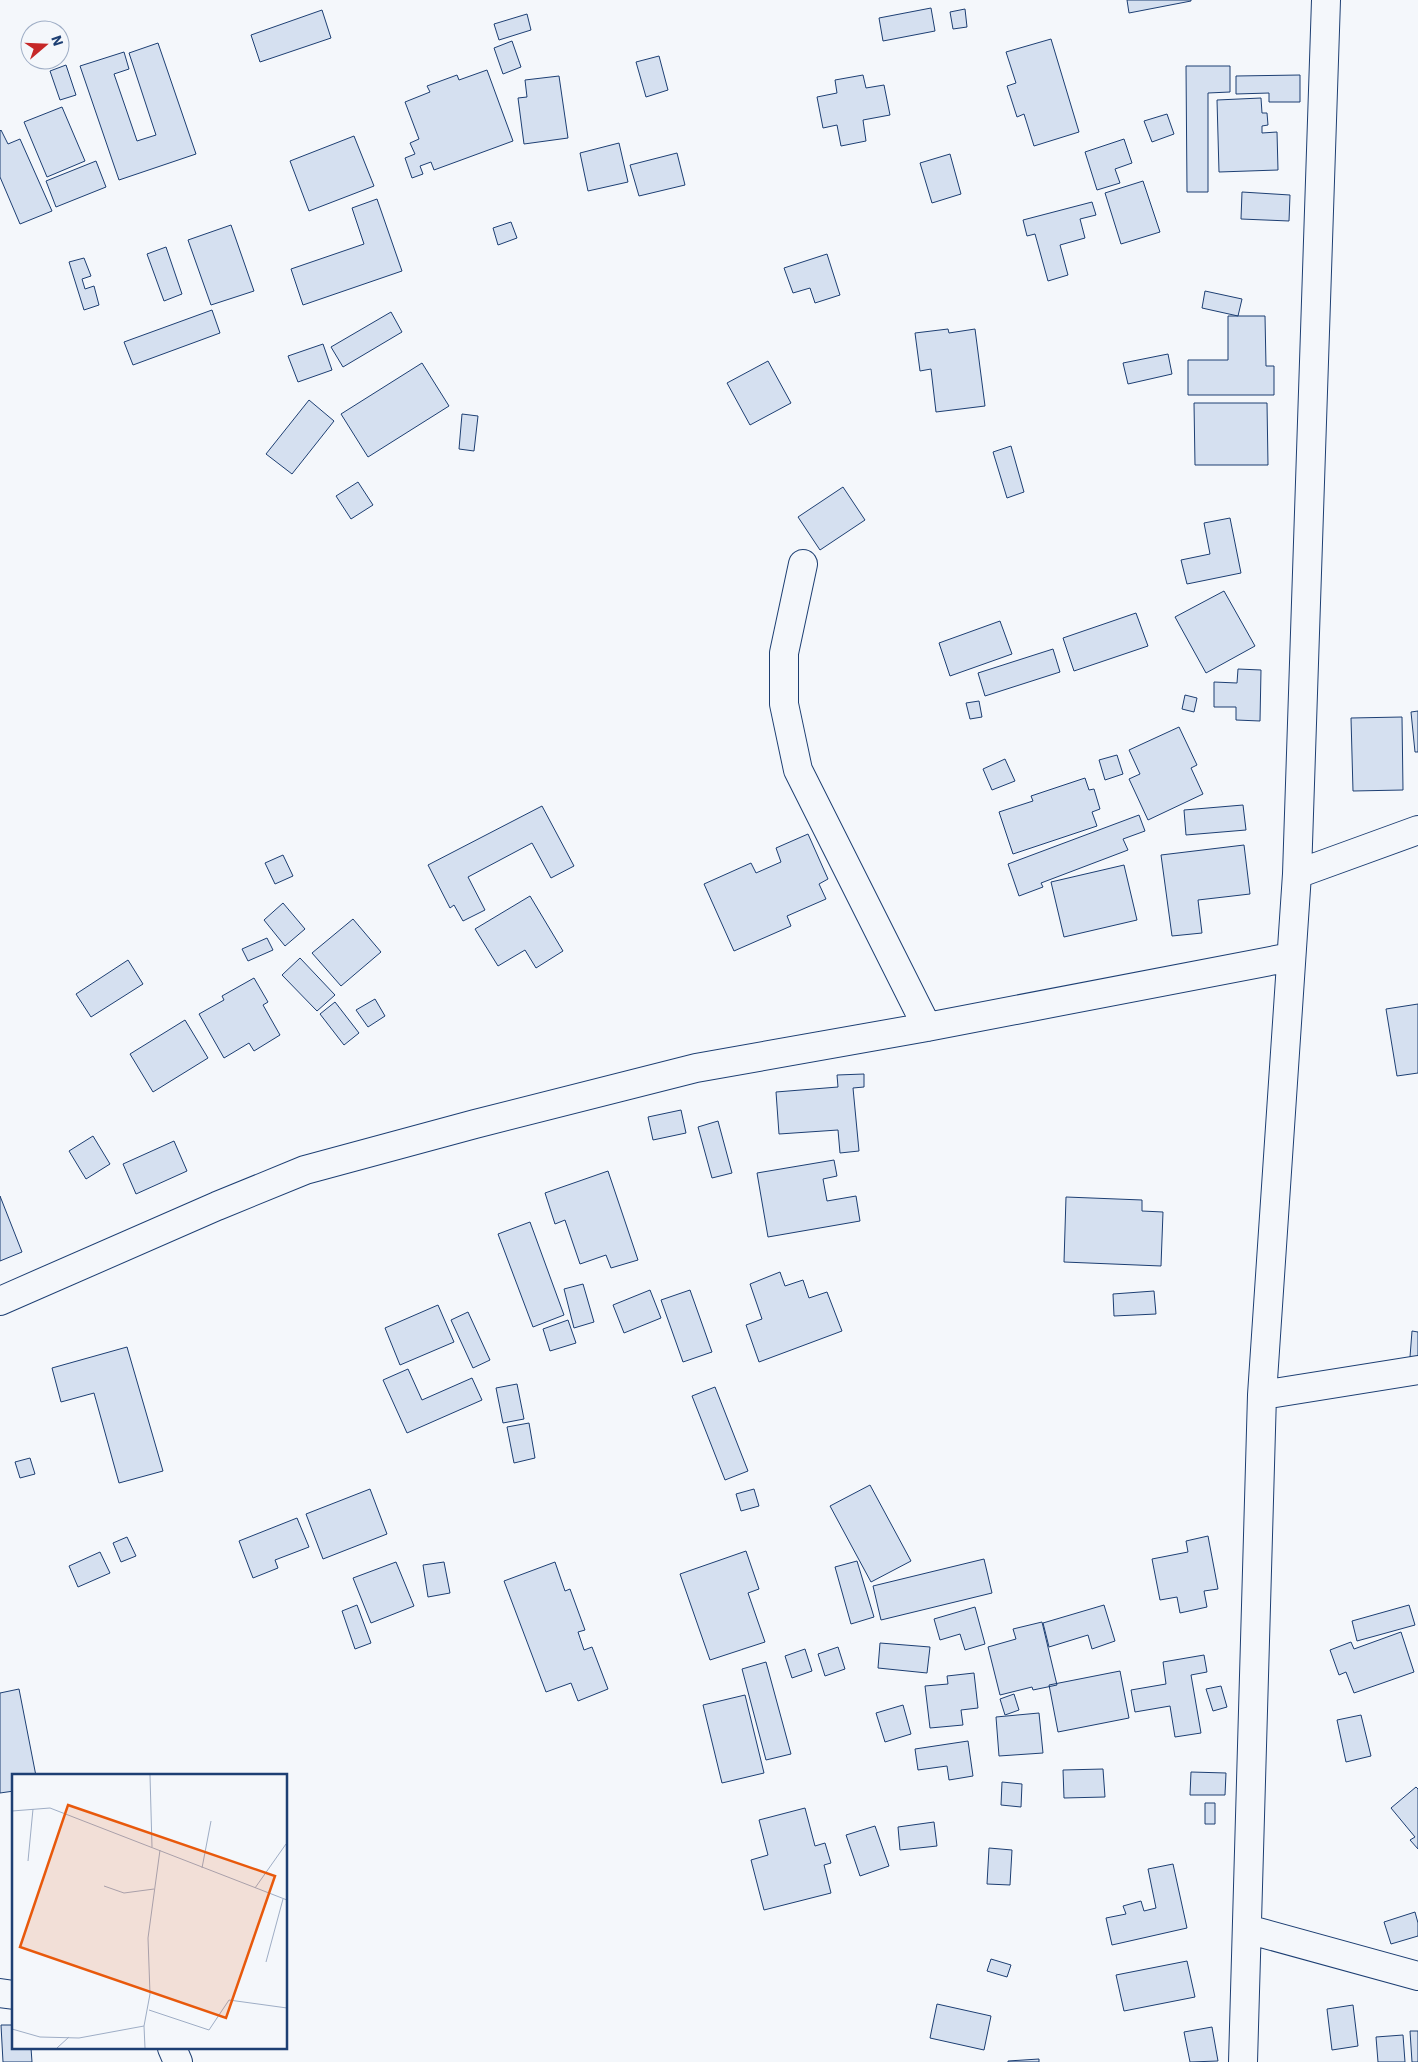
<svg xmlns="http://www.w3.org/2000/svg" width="1418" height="2062" font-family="'IBM Plex Sans',sans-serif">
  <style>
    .building { fill: #d5e0f0; stroke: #1d3f73 }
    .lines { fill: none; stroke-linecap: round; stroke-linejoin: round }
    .minor-casing { stroke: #1d3f73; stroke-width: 30 }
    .minor { stroke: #f4f7fb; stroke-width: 28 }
    .inset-road { fill: none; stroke: #9eadc5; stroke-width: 1 }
    .view { fill: #e8590c; fill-opacity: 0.15; stroke: #e8590c; stroke-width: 2.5 }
    .inset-edge { fill: none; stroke: #1d3f73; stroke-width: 2.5 }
  </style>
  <rect width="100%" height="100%" fill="#f4f7fb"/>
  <path class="building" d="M1127 0H1191V1L1129 13Z
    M931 8 935 31 883 41 879 18Z
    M965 9 967 27 953 29 950 12Z
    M322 10 331 38 260 62 251 35Z
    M527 14 531 30 499 40 494 24Z
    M1051 39 1079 132 1034 146 1024 114 1017 117 1007 86 1016 83 1006 52Z
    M512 41 521 67 503 74 494 48Z
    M158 43 196 154 119 180 80 66 124 52 129 69 114 74 137 141 156 135 129 53Z
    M659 56 668 90 646 97 636 62Z
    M66 65 76 95 60 100 50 71Z
    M1186 66H1230V92L1208 93V192H1187Z
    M487 70 513 141 434 170 431 162 420 166 423 174 412 178 405 158 415 154 410 143 419 139 405 102 430 92 427 86 457 75 459 80Z
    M863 75 866 88 884 85 890 115 863 120 866 141 841 146 837 125 823 128 817 97 837 93 835 80Z
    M1300 75V102H1269V93L1236 94V76Z
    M559 76 568 138 524 144 518 98 527 97 525 80Z
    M1261 98 1262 113H1267L1268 125 1262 126V133L1277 132 1278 170 1219 172 1217 100Z
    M62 107 85 161 47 177 24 122Z
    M1167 114 1174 134 1152 142 1144 121Z
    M1 130 8 144 20 139 52 211 20 224 0 177V131Z
    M354 136 374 186 309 211 290 161Z
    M1124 139 1132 163 1115 169 1120 183 1097 190 1085 152Z
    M619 143 628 182 588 191 580 153Z
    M677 153 685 185 639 196 630 165Z
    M950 154 961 194 932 203 920 163Z
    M96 161 106 187 56 207 46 181Z
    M1143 181 1160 232 1121 244 1105 193Z
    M1242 192 1290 195 1289 221 1241 219Z
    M377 199 402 271 303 305 291 269 364 244 352 208Z
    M1092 202 1096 215 1080 219 1085 238 1060 245 1068 275 1048 281 1035 234 1027 236 1023 220Z
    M511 222 517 238 498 245 493 228Z
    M231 225 254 291 211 305 188 240Z
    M166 247 182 294 164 301 147 254Z
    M827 254 840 295 815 303 810 288 793 293 784 268Z
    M84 258 91 276 82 279 85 289 94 286 99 305 84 310 69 262Z
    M1205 291 1242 299 1238 316 1202 308Z
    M212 310 220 333 133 365 124 342Z
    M391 312 402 332 343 367 331 347Z
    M1228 316H1265L1266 366H1274V395H1188V360H1228Z
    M948 329 949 333 975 329 985 406 936 412 931 369 920 371 915 333Z
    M323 344 332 370 298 382 288 356Z
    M1168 354 1172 374 1128 384 1123 363Z
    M768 361 791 403 750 425 727 383Z
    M422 363 449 406 368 457 341 414Z
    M309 400 334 421 292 474 266 454Z
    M1194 403H1267L1268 465H1195Z
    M462 414 478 416 474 451 459 449Z
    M1011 446 1024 492 1007 498 993 452Z
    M358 482 373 505 351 519 336 496Z
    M843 487 865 520 820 550 798 517Z
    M1230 518 1241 573 1187 584 1181 560 1210 554 1204 523Z
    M1224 591 1255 646 1206 673 1175 617Z
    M1136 613 1148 646 1074 671 1063 638Z
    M1000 621 1012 654 950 676 939 643Z
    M1053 649 1060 672 985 696 978 673Z
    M1238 669 1261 670 1260 721 1236 720V707H1214V682L1237 683Z
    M1185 695 1197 698 1194 712 1182 709Z
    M979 701 982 717 970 719 966 703Z
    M1418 711V752H1415L1411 712Z
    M1402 717 1403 790 1353 791 1351 718Z
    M1179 727 1197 765 1191 768 1203 794 1148 820 1129 779 1140 774 1129 750Z
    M1117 755 1123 774 1105 780 1099 760Z
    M1005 759 1015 781 992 790 983 769Z
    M1085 778 1089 790 1094 789 1100 809 1092 812 1097 826 1013 854 999 812 1033 801 1031 796Z
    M1243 805 1246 830 1186 835 1184 810Z
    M542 806 574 866 551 878 532 843 468 877 485 910 463 921 454 905 450 908 428 865Z
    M1139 815 1145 831 1123 839 1128 850 1041 883 1043 887 1019 896 1008 864Z
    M808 834 828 879 819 884 826 899 787 916 791 926 734 951 704 884 751 863 756 873 781 862 776 848Z
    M1244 845 1250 894 1198 900 1202 933 1172 936 1161 855Z
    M283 855 293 876 275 884 265 863Z
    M1124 865 1137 920 1064 937 1051 882Z
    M530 896 563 951 536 968 525 950 498 966 475 929Z
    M283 903 305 929 285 946 264 920Z
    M353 919 381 952 341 986 312 953Z
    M267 938 273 950 248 961 242 949Z
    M300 958 335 995 317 1011 282 975Z
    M128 960 143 984 91 1017 76 994Z
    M254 978 268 1002 263 1005 280 1035 254 1051 249 1043 224 1058 199 1014 224 1000 222 996Z
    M375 999 385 1016 368 1027 356 1010Z
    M335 1002 359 1033 344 1045 320 1014Z
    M1418 1004V1073L1397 1076 1386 1009Z
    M185 1020 208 1058 153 1092 130 1054Z
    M864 1074V1087L853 1088 859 1151 840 1153 838 1130 779 1134 776 1092 838 1087 837 1075Z
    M681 1110 686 1133 653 1140 648 1117Z
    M718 1121 732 1173 712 1178 698 1127Z
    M93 1136 110 1164 86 1179 69 1151Z
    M174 1141 187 1171 136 1194 123 1164Z
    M834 1160 837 1176 823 1179 827 1201 856 1196 860 1221 768 1237 757 1173Z
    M608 1171 638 1260 611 1268 606 1255 580 1264 565 1220 555 1224 545 1193Z
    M0 1196 22 1252 0 1261Z
    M1066 1197 1142 1200V1211L1163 1212 1161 1266 1064 1262Z
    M530 1222 564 1315 533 1327 498 1234Z
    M780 1272 785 1286 803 1280 809 1298 827 1292 842 1331 759 1362 746 1325 762 1319 750 1284Z
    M583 1284 594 1322 574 1328 564 1289Z
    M650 1290 661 1318 624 1333 613 1305Z
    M690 1290 712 1352 683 1362 661 1300Z
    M1154 1291 1156 1314 1114 1316 1113 1294Z
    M438 1305 454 1342 400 1365 385 1328Z
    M468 1312 490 1360 473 1368 451 1320Z
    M568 1320 576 1343 550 1351 543 1329Z
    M1412 1331 1418 1332V1357H1410Z
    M127 1347 163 1471 119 1483 94 1393 61 1402 52 1368Z
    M408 1369 422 1400 472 1378 482 1400 407 1433 383 1380Z
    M517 1384 524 1419 503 1423 496 1388Z
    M715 1387 748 1471 725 1480 692 1396Z
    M529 1423 535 1458 514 1463 507 1427Z
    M30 1458 35 1474 20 1478 15 1462Z
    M870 1485 911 1561 871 1582 830 1506Z
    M370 1489 387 1534 323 1559 306 1514Z
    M754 1489 759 1506 741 1511 736 1494Z
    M297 1518 309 1547 275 1560 278 1568 253 1578 239 1541Z
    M1208 1536 1218 1589 1204 1591 1207 1607 1180 1613 1177 1597 1160 1600 1152 1559 1188 1552 1186 1541Z
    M127 1537 136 1556 121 1562 113 1543Z
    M746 1551 759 1589 748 1593 765 1642 710 1660 680 1574Z
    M100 1552 110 1573 78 1587 69 1566Z
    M984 1559 992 1593 881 1620 873 1586Z
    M857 1561 874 1617 851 1624 835 1567Z
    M396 1562 414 1606 371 1623 353 1578Z
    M444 1562 450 1593 428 1597 423 1565Z
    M555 1562 565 1591 570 1589 585 1630 578 1632 584 1650 592 1647 608 1689 578 1701 571 1683 546 1692 504 1581Z
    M357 1605 371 1643 355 1649 342 1611Z
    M1104 1605 1115 1641 1092 1649 1088 1635 1049 1647 1043 1623Z
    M1409 1605 1415 1625 1357 1641 1352 1621Z
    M975 1607 985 1644 965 1650 960 1634 940 1640 934 1619Z
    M1042 1622 1057 1685 1033 1690 1032 1687 1000 1695 988 1647 1016 1639 1013 1629Z
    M1401 1632 1414 1672 1354 1693 1346 1672 1339 1675 1330 1650 1351 1642 1354 1649Z
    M880 1643 930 1647 927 1673 878 1668Z
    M838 1647 845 1669 825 1676 818 1654Z
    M805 1649 812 1671 792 1678 785 1656Z
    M1204 1655 1207 1672 1191 1675 1201 1733 1175 1737 1170 1706 1135 1712 1131 1690 1166 1684 1163 1662Z
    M766 1662 791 1754 766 1760 742 1669Z
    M1120 1671 1129 1718 1058 1732 1049 1685Z
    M974 1673 978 1708 961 1710 963 1725 930 1728 925 1686 948 1684 947 1676Z
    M1221 1686 1227 1707 1213 1711 1206 1689Z
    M19 1689 36 1776H14V1791L0 1793V1693Z
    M1014 1694 1019 1710 1005 1715 1000 1699Z
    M745 1695 764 1773 722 1783 703 1705Z
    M903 1705 911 1734 885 1742 876 1713Z
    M1039 1713 1043 1753 999 1756 996 1717Z
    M1361 1715 1371 1756 1346 1762 1337 1720Z
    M968 1741 973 1776 949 1780 947 1766 918 1770 915 1749Z
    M1103 1769 1105 1797 1064 1798 1063 1770Z
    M1191 1772 1226 1773 1225 1795H1190Z
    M1002 1782 1022 1784 1021 1807 1001 1805Z
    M1416 1787 1418 1789V1849L1410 1840 1415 1837 1391 1808Z
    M1205 1803H1215V1824H1205Z
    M805 1808 815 1846 825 1843 831 1863 824 1865 831 1893 764 1910 751 1860 768 1855 759 1820Z
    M934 1822 937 1846 900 1850 898 1827Z
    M875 1826 889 1866 860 1876 846 1835Z
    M989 1848 1012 1850 1010 1885 987 1884Z
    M1173 1864 1187 1928 1112 1945 1106 1918 1126 1914 1123 1906 1141 1901 1144 1911 1156 1908 1148 1869Z
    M1415 1912 1418 1923V1936L1391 1944 1384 1922Z
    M991 1959 1011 1965 1007 1977 987 1971Z
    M1187 1961 1195 1997 1124 2011 1116 1975Z
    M937 2004 991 2016 984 2050 930 2038Z
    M1353 2005 1358 2046 1332 2050 1327 2009Z
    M1 2025H14V2048H31L32 2062H3Z
    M1212 2027 1218 2061 1190 2062 1184 2032Z
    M1410 2031H1418V2062H1412Z
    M1403 2035 1405 2062H1378L1376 2037Z
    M1039 2059V2062H1008V2061Z"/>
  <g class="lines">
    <defs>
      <path id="minor" d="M803 564 784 653V704L798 770 927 1027
        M1297 874 1418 830
        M0 1301 217 1206 305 1170 475 1124 696 1068 927 1027 1291 957
        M1262 1395 1418 1370
        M1247 1929 1418 1976
        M0 1993 14 1995
        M172 2048 178 2062
        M1243 2062 1262 1395 1297 874 1326 0"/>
    </defs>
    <use href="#minor" class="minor-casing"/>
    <use href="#minor" class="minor"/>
  </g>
  <g transform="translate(12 1774)">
    <rect width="275" height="275" fill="#f4f7fb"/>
    <path class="inset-road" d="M138 1 140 73M0 37 38 34 275 126M16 87 21 35M190 94 199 47M92 112 112 119 142 115M243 114 274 70M254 188 271 125M137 236 197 256 217 226 275 234M0 255 28 263 67 264 132 252M45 274 57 263M133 274 132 252 138 220 136 164 148 76"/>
    <path class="view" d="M56 31 263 102 214 244 8 173Z"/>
    <rect width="275" height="275" class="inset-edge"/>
  </g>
  <g transform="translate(45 45) rotate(71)"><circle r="24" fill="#f4f7fb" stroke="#9eadc5"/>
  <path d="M0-4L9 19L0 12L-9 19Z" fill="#c62828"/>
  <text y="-8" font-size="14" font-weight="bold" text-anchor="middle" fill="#1d3f73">N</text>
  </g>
</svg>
